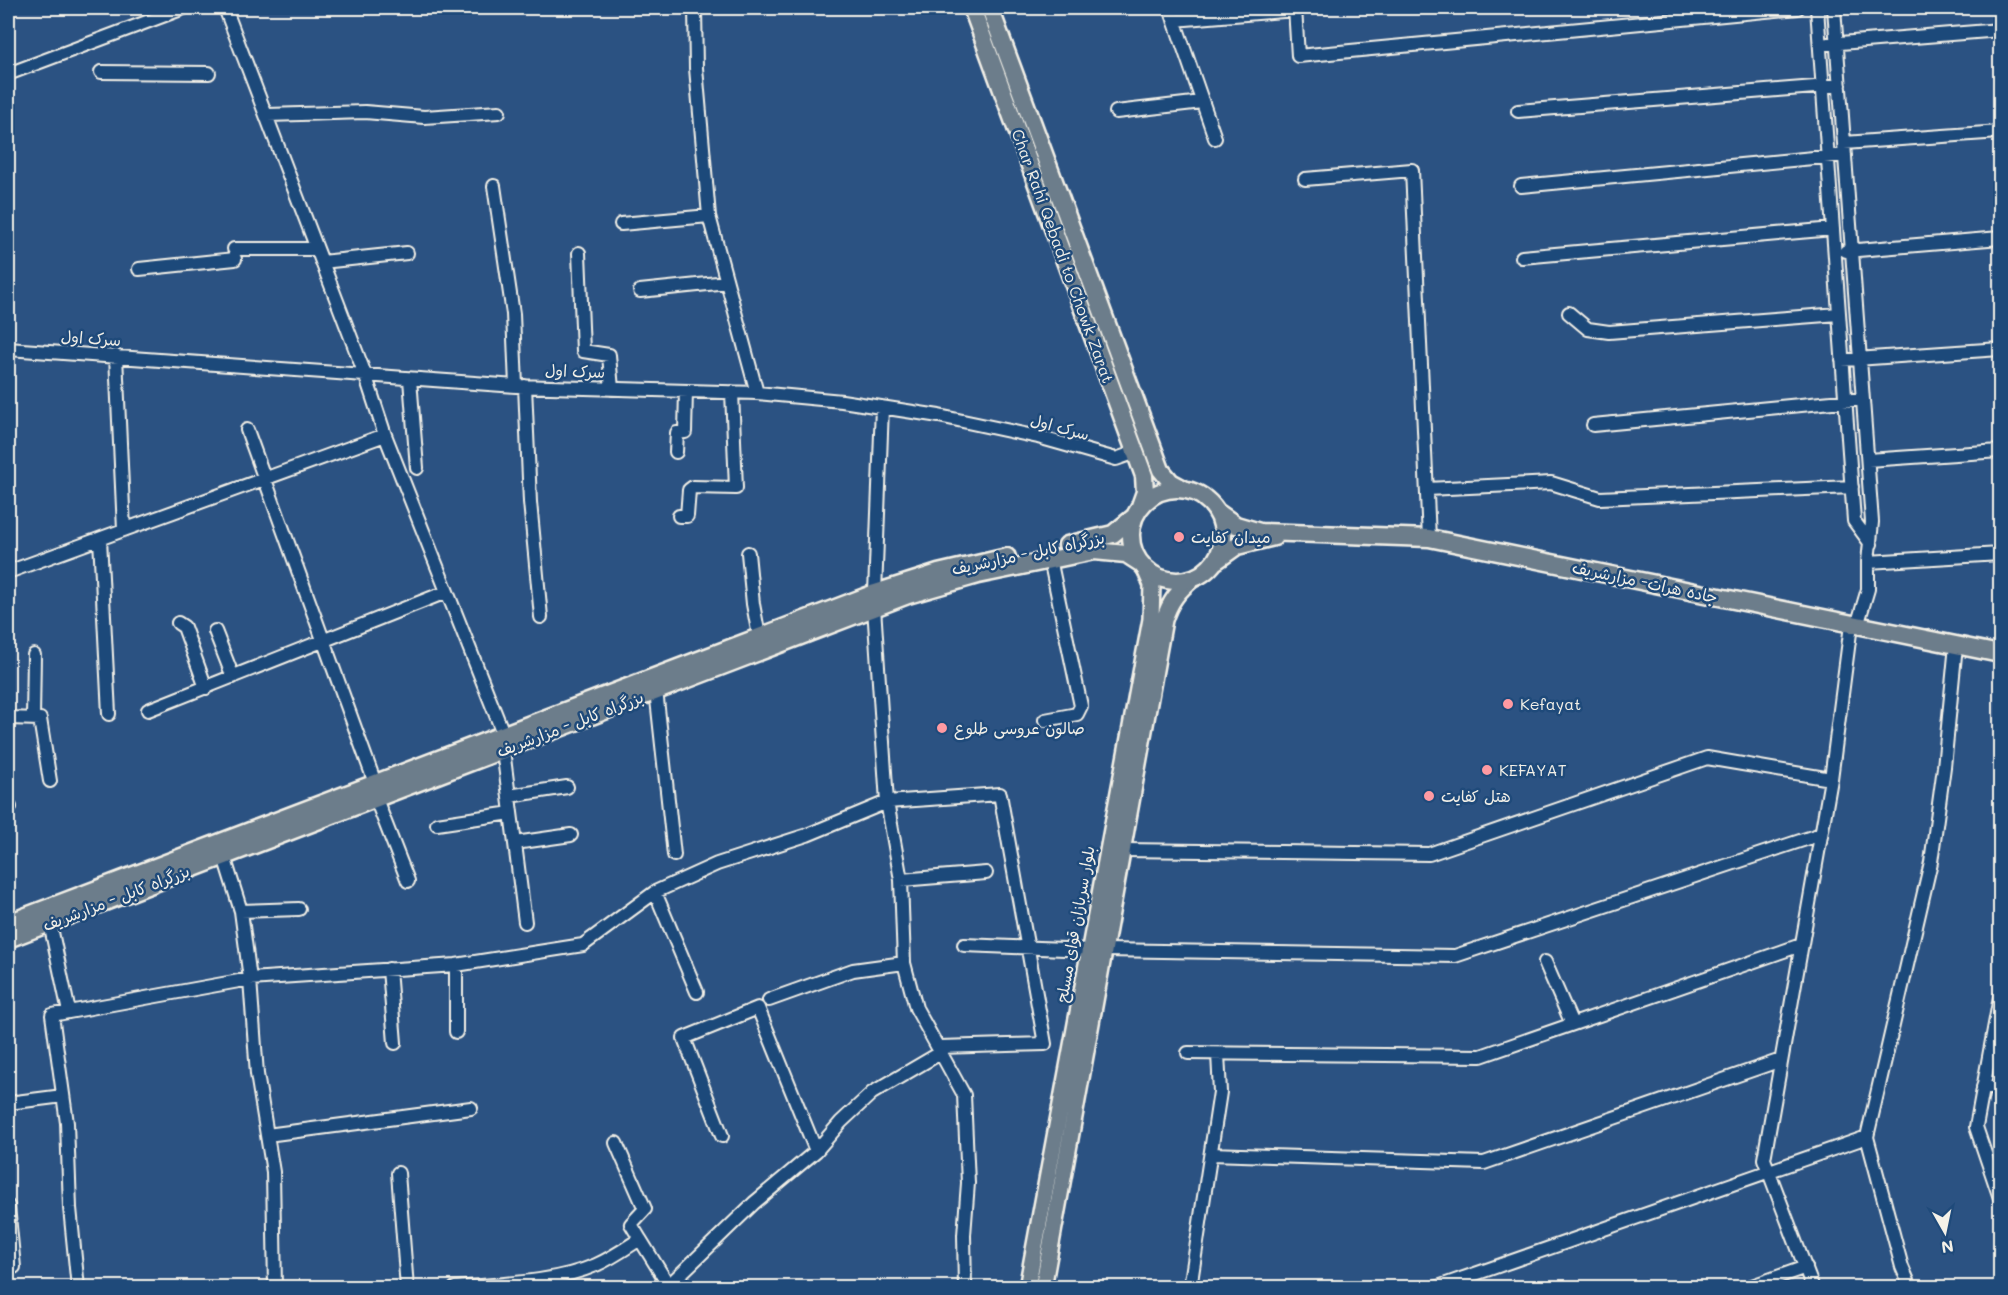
<svg xmlns="http://www.w3.org/2000/svg" width="2008" height="1295" font-family="Mali,'Playpen Sans Arabic',sans-serif">
  <style>
    .lines { fill: none; stroke-linecap: round; stroke-linejoin: round }
    .minor-casing { stroke: #f4f1e8; stroke-width: 16 }
    .major-casing { stroke: #f4f1e8; stroke-width: 20 }
    .highway-casing { stroke: #f4f1e8; stroke-width: 21 }
    .minor { stroke: #1f4a7a; stroke-width: 12 }
    .major { stroke: #6c7d8b; stroke-width: 15 }
    .highway { stroke: #6c7d8b; stroke-width: 16 }
    .poi-dot { fill: #ff9aa2; stroke: #1f4a7a; stroke-width: 2 }
    .labels { text-anchor: middle; stroke-width: 5; stroke-linejoin: round; paint-order: stroke }
    .street-label { font-size: 16px; fill: #f4f1e8; stroke: #1f4a7a }
    .poi-label { font-size: 16px; fill: #f4f1e8; stroke: #1f4a7a; text-anchor: start }
  </style>
  <rect width="100%" height="100%" fill="#2b5282"/>
  <filter id="ink" filterUnits="userSpaceOnUse"><feTurbulence type="fractalNoise" baseFrequency=".0167" numOctaves="2"/><feDisplacementMap in="SourceGraphic" scale="12" xChannelSelector="R" yChannelSelector="G"/><feConvolveMatrix kernelMatrix="1 2 1 2 8 2 1 2 1" color-interpolation-filters="sRGB"/></filter>
  <g filter="url(#ink)">
    <g class="lines">
      <defs>
        <path id="minor" d="M225 8 366 377 385 435 503 733
          M695 8 696 68 709 216 757 393
          M1170 8 1215 138
          M1295 8 1298 56 1798 8
          M1817 8 1854 521 1871 544
          M1834 8 1872 522 1868 562V589L1857 626
          M1174 20 1295 10
          M1828 44 2000 30
          M101 72 209 73
          M8 74 184 8
          M1518 111 1840 85
          M1116 112 1202 102
          M268 115 365 112 424 117 499 112
          M1844 143 2000 132
          M1305 179 1412 170 1429 538
          M494 186 513 314 516 386
          M1521 186 1845 155
          M621 224 709 216
          M234 249H317
          M1846 251 2000 238
          M579 253 583 351 609 355 612 389
          M1522 257 1833 229
          M322 262 407 253
          M139 269 235 259
          M640 291 727 282
          M1569 313 1588 329 1609 332 1839 314
          M8 349 516 386 757 393 842 401 939 416 1038 437 1116 459 1136 452
          M116 356 124 530
          M1842 360 2000 349
          M410 379 417 468
          M525 386 530 502 541 617
          M1593 425 1863 399
          M247 430 375 783
          M676 452 677 433 685 432 686 391
          M1868 460 2000 451
          M1427 489 1551 483 1600 498 1852 487
          M679 516H687L689 490 693 487 736 488 732 392
          M100 539 109 714
          M748 553 753 604 759 636
          M1868 562 2000 554
          M8 572 385 435
          M875 593 882 407
          M874 607 887 802 901 880 904 963 916 1008 964 1095 968 1183 964 1235 965 1288
          M178 623 184 627 206 688
          M215 631 233 677
          M656 690 674 855
          M148 710 446 592
          M8 718 40 719 50 781
          M33 718 34 655
          M1045 720 1077 714 1081 706 1050 559
          M503 750 525 922
          M509 796 567 787
          M376 799 408 881
          M8 808 10 807
          M437 824 511 813
          M515 843 571 835
          M222 850 241 911 250 979 257 1074 273 1172 275 1288
          M1123 850 1429 854 1707 758 1831 779
          M901 880 986 873
          M655 892 697 992
          M241 911 299 909
          M50 923 69 1012
          M964 945 1089 950
          M1105 950 1455 956 1821 834
          M1545 962 1572 1024
          M389 969 395 1043
          M2000 997 1976 1127 2000 1198
          M769 1000 853 970 904 963
          M456 1032V965
          M1188 1053 1481 1056 1801 945
          M1983 1087 2000 1089
          M8 1103 63 1096
          M267 1135 471 1108
          M722 1136 684 1038 758 1008 816 1151
          M616 1143 645 1209 631 1224 640 1239
          M1211 1154 1484 1163 1781 1060
          M398 1173 407 1288
          M8 1206 14 1267
          M78 1288 70 1208 67 1123 52 1015 250 979 456 965 583 945 655 892 717 864 807 835 887 802 1000 794 1045 1044 939 1047
          M455 1288C500 1284 554 1283 596 1265 612 1258 626 1248 640 1239L669 1286
          M666 1288 754 1203 816 1151 841 1122 872 1093 942 1052
          M1190 1288 1220 1092 1218 1054
          M1435 1288 1867 1137
          M1746 1288 1806 1267
          M1813 1288 1764 1159 1831 779 1851 625
          M1911 1288 1902 1267 1867 1137 1931 862 1944 767 1956 645"/>
        <path id="major" d="M1027 1288 1151 619 1152 585 1145 569
          M1043 1288 1164 620C1170 601 1178 591 1194 578"/>
        <path id="highway" d="M972 8 1144 476 1145 492 1140 506
          M990 8 1161 470 1171 482 1184 489
          M1131 535a46 46 0 1 1 92 0a46 46 0 1 1-92 0Z
          M1219 513 1236 525 1260 532 1429 538 2000 654
          M1067 545 1113 534 1134 517
          M1216 561 1237 546 1274 537
          M8 923 875 593 938 573 1007 557
          M8 939 908 595 978 575 1094 551 1126 554 1140 563"/>
      </defs>
      <use href="#minor" class="minor-casing"/>
      <use href="#major" class="major-casing"/>
      <use href="#highway" class="highway-casing"/>
      <use href="#minor" class="minor"/>
      <use href="#major" class="major"/>
      <use href="#highway" class="highway"/>
    </g>
  </g>
  <g class="poi-dot">
    <circle cx="1179" cy="537" r="6"/>
    <circle cx="1508" cy="704" r="6"/>
    <circle cx="942" cy="728" r="6"/>
    <circle cx="1487" cy="770" r="6"/>
    <circle cx="1429" cy="796" r="6"/>
  </g>
  <g class="labels">
    <g class="street-label">
      <text transform="translate(1063 256) rotate(70)" y="6">Char Rahi Qebadi to Chowk Zarat</text>
      <text transform="translate(91 338) rotate(4)" y="6">سرک اول</text>
      <text transform="translate(575 371) rotate(2)" y="6">سرک اول</text>
      <text transform="translate(1060 427) rotate(15)" y="6">سرک اول</text>
      <text transform="translate(1028 553) rotate(-12)" y="6">بزرگراه کابل - مزارشریف</text>
      <text transform="translate(1645 582) rotate(12)" y="6">جاده هرات- مزارشریف</text>
      <text transform="translate(570 724) rotate(-21)" y="6">بزرگراه کابل - مزارشریف</text>
      <text transform="translate(116 898) rotate(-21)" y="6">بزرگراه کابل - مزارشریف</text>
      <text transform="translate(1075 924) rotate(-80)" y="6">بلوار سربازان قوای مسلح</text>
    </g>
    <g class="poi-label">
      <text x="1191" y="543">میدان کفایت</text>
      <text x="1520" y="710">Kefayat</text>
      <text x="954" y="734">صالون عروسی طلوع</text>
      <text x="1499" y="776">KEFAYAT</text>
      <text x="1441" y="802">هتل کفایت</text>
    </g>
  </g>
  <rect width="2008" height="1295" fill="none" stroke="#1f4a7a" stroke-width="30"/>
  <rect x="15" y="15" width="1978" height="1265" fill="none" stroke="#f4f1e8" stroke-width="2" filter="url(#ink)"/>
  <g transform="translate(1945 1232) rotate(171)" stroke="#1f4a7a" stroke-width="4.5" paint-order="stroke">
  <path d="M0-4.5L10 22L0 15L-10 22Z" fill="#f4f1e8"/>
  <text y="-9" font-size="16" font-weight="bold" text-anchor="middle" fill="#f4f1e8">N</text>
  </g>
</svg>
